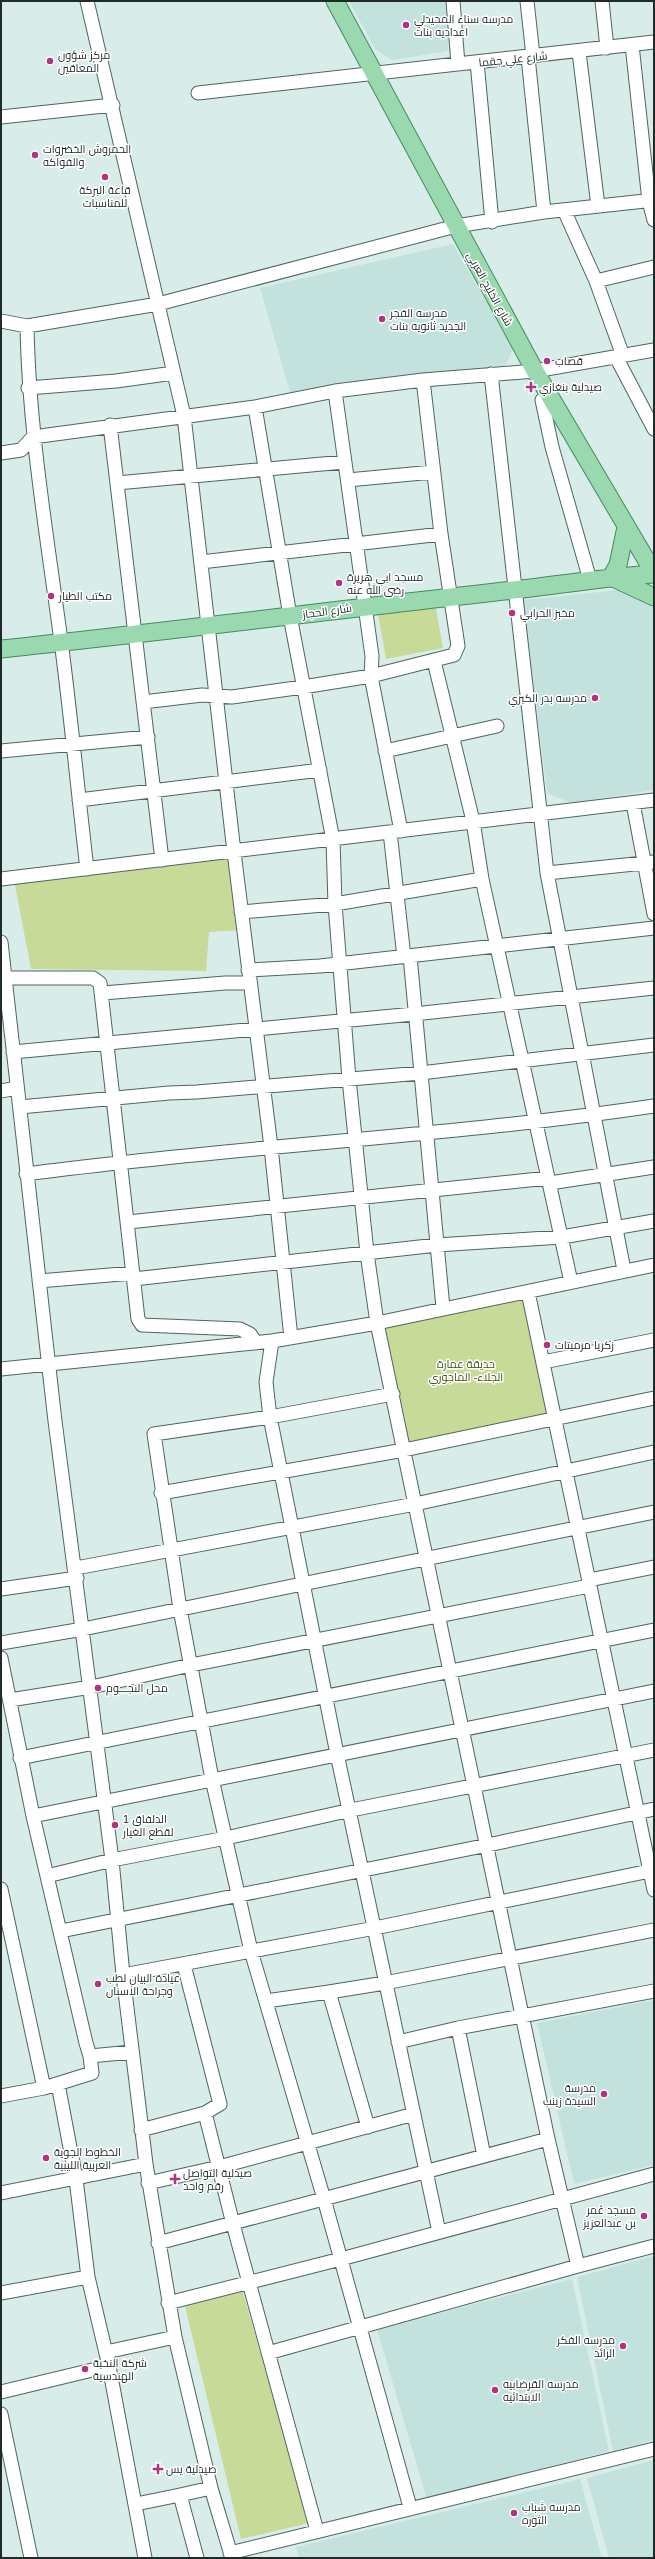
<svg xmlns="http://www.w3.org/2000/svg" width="655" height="2559" font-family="Helvetica,Cairo,sans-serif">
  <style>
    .built { fill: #c4e2dd }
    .green { fill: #c8da98 }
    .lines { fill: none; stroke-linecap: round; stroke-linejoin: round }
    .minor-casing { stroke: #516360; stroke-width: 15 }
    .major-casing { stroke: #448a5e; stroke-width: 19 }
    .minor { stroke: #fff; stroke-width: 13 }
    .major { stroke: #9ad8af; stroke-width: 17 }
    .poi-dot { fill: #b2337f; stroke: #fff; stroke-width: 1.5 }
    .labels { text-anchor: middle; stroke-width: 3; stroke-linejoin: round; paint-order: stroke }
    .poi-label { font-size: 11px; fill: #222a29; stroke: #fff; text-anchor: start }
    .street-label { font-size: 11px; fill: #222a29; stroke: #fff }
    .park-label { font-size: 11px; fill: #445011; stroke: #fff }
  </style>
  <rect width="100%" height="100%" fill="#d8ede9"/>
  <path class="built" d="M349 1H449L448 51 392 60 375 49Z
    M453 244 513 349 504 369 292 399 260 288Z
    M628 589 654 605V790L571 803 547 793 523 600Z
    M654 2000V2165L574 2184 537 2023Z
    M654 2256V2440L613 2451 577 2277Z
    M572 2279 609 2451 427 2500 377 2329Z
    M654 2460V2558H609L587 2478Z
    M580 2479 602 2558H299L296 2547Z"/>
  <path class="green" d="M435 604 443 648 386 659 378 614Z
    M238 856 243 930 209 932 206 971 31 969 14 880Z
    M528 1292 555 1418 405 1449 378 1323Z
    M242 2289 309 2523 241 2539 184 2302Z"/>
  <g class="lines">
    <defs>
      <path id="minor" d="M87 1 184 416 234 852 271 1147 291 1338
        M453 1 458 64
        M527 1 533 56
        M602 1 607 48
        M632 45 649 201 654 220
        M579 52 598 206
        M528 57 544 212
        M477 62 492 222
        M198 93 654 42
        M1 117 113 105
        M564 210 596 281 623 356
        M596 281 654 267
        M1 321 27 326 158 304 456 226 544 212 654 200
        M27 326C29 432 47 536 61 641 71 717 78 793 87 869
        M616 357 654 429
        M491 374 547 873 624 1270
        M28 388 116 381 174 373
        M335 391 372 656 371 676 401 831
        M542 400 552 447 590 580
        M255 407 290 616 333 840 335 904 349 1079 367 1253 377 1323 548 2139 578 2266 654 2246
        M110 425 162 860
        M1 453 21 450 33 437 255 407 335 391 423 380 535 371 654 350
        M348 480 433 472
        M117 483 344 462
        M201 562 441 534
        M434 661 473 821 482 879 571 1282
        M143 702 202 695 232 697 303 687 371 676 454 655 458 646 441 534 423 380
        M1 751 148 737
        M385 751 497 726
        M79 800 320 770
        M633 803 654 914
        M390 832 404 957
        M547 873 654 862
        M1 879 654 800
        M241 912 335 904 482 879
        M1 942 55 1421 112 1860 123 1975 146 2164 175 2337 211 2488 232 2558
        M410 956 443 1308
        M248 970 320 966 654 928
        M5 978H93L100 983 138 1319 142 1325 240 1329 250 1334 256 1343
        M103 993 225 983H250
        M13 1052 414 1014 654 988
        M1 1091 17 1088
        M20 1107 169 1093 197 1092 421 1073 654 1045
        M26 1174C235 1146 446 1137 654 1106
        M550 1183 654 1167
        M128 1222 548 1178
        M134 1279 437 1245 562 1237 654 1221
        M39 1281 133 1273
        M528 1292 654 1890
        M272 1341 266 1382 270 1417 337 1754 439 2232
        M543 1362 654 1340
        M1 1369 272 1341 377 1323 654 1265
        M393 1394 270 1417 154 1434 180 1609 212 1779 251 1951 324 2199 410 2507
        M161 1493 404 1450 654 1398
        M76 1568 415 1504 654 1452
        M589 1580 654 1567
        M1 1589 77 1578
        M1 1643 83 1629 654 1512
        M1 1658 33 1816 86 2043 90 2056 132 2052
        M10 1700 91 1687 191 1665 589 1586
        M20 1758 654 1630
        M33 1816 654 1691
        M47 1876 112 1860 226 1838 351 1810 654 1750
        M1 1889 44 2088
        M61 1931 488 1845 654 1809
        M123 1975 375 1928 654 1870
        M329 1992 385 1983 654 1930
        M266 2001 329 1992 368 2127
        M458 2028 484 2156
        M398 2042 458 2028 654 1991
        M58 2084 76 2179 88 2277 109 2366 145 2558
        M1 2096 44 2088 92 2073 90 2056
        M205 2113 233 2224 317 2531
        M141 2130 205 2113 220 2104 184 1965
        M148 2183 219 2167 414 2114
        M1 2193 146 2164
        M158 2243 548 2139
        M1 2293 88 2277
        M168 2303 341 2259 654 2174
        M106 2352 175 2337
        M268 2353 578 2266
        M1 2392 109 2366
        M1 2414 31 2558
        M136 2504 180 2495
        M230 2553 654 2449
        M197 2558 180 2495 211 2488"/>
      <path id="major" d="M335 1 535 371 654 573
        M626 527 618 565 611 577 654 597
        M1 649C172 631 342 609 513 590 560 585 607 577 654 574"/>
    </defs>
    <use href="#minor" class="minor-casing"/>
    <use href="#major" class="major-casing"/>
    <use href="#minor" class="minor"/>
    <use href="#major" class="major"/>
  </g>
  <g class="poi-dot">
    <circle cx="406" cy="25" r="4"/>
    <circle cx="50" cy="61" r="4"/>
    <circle cx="35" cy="155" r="4"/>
    <circle cx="105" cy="177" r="4"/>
    <circle cx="382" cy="319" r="4"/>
    <circle cx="547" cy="361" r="4"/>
    <path d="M529 381h4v4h4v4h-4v4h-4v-4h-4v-4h4z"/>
    <circle cx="339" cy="583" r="4"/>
    <circle cx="51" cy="596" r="4"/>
    <circle cx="512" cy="613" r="4"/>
    <circle cx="595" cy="698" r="4"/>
    <circle cx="547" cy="1345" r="4"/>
    <circle cx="98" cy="1688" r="4"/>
    <circle cx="115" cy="1825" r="4"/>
    <circle cx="98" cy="1984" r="4"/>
    <circle cx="604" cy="2094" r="4"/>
    <circle cx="46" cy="2158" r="4"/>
    <path d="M173 2173h4v4h4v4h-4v4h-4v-4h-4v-4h4z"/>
    <circle cx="644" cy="2216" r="4"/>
    <circle cx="623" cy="2346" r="4"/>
    <circle cx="85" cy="2369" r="4"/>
    <circle cx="495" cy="2390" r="4"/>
    <path d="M156 2463h4v4h4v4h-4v4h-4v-4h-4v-4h4z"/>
    <circle cx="514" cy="2513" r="4"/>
  </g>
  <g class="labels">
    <g class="poi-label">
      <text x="414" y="23">مدرسه سناء المحيدلي<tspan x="414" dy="13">اعداديه بنات</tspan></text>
      <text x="58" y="59">مركز شؤون<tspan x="58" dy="13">المعاقين</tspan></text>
      <text x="43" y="153">الحمروش الخضروات<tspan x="43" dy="13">والفواكه</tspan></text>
      <text x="105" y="194" text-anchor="middle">قاعة البركة<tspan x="105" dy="13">للمناسبات</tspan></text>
      <text x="390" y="317">مدرسه الفجر<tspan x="390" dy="13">الجديد ثانويه بنات</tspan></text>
      <text x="555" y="365">قصاب</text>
      <text x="539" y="391">صيدلية بنغازي</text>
      <text x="347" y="581">مسجد ابي هريرة<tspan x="347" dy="13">رضى الله عنه</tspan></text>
      <text x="59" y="600">مكتب الطيار</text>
      <text x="520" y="617">مخبز الحرابي</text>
      <text x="587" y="702" text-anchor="end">مدرسه بدر الكبري</text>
      <text x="555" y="1349">زكريا مرميتات</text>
      <text x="106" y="1692">محل النجـــوم</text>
      <text x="123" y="1823">الدلفاق 1<tspan x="123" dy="13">لقطع الغيار</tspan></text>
      <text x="106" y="1982">عيادة البيان لطب<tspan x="106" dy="13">وجراحة الاسنان</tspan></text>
      <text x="596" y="2092" text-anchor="end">مدرسة<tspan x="596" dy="13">السيدة زينب</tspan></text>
      <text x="54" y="2156">الخطوط الجوية<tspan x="54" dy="13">العربية الليبية</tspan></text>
      <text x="183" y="2177">صيدلية التواصل<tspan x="183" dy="13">رقم واحد</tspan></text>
      <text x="636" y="2214" text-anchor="end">مسجد عُمر<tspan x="636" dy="13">بن عبدالعزيز</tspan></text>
      <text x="615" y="2344" text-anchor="end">مدرسه الفكر<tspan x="615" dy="13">الرائد</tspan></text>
      <text x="93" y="2367">شركة النخبة<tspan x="93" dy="13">الهندسية</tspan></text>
      <text x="503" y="2388">مدرسه القرضابيه<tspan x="503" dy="13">الابتدائيه</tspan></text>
      <text x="166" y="2473">صيدلية يس</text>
      <text x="522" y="2511">مدرسه شباب<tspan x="522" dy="13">الثوره</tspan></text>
    </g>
    <g class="street-label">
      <text transform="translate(513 59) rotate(-6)" y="4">شارع علي جقما</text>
      <text transform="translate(490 289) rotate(61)" y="4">شارع الخليج العربي</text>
      <text transform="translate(327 611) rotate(-8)" y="4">شارع الحجاز</text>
    </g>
    <g class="park-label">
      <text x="466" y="1368">حديقة عمارة<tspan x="466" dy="13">الجلاء- الماجوري</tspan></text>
    </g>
  </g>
  <rect width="655" height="2559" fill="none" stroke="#222a29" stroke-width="4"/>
</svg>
